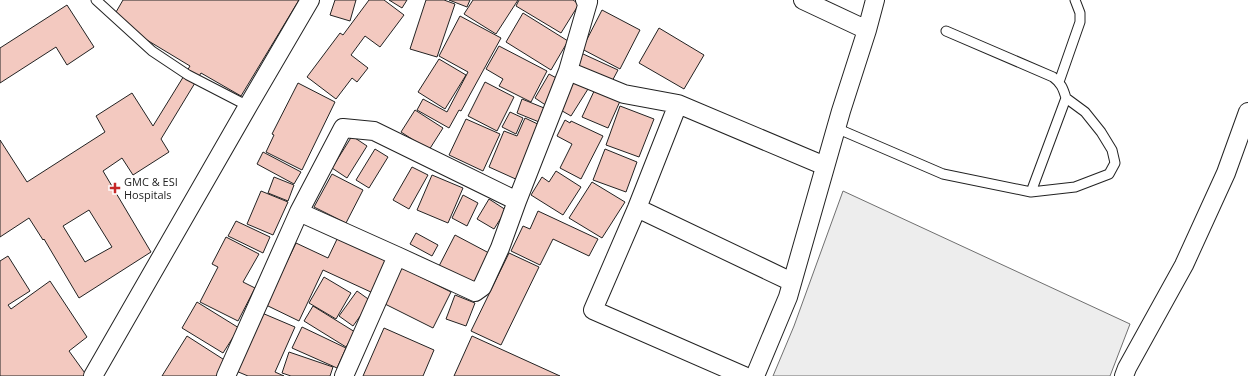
<svg xmlns="http://www.w3.org/2000/svg" width="1248" height="376" font-family="'Open Sans',sans-serif">
  <style>
    .parking { fill: #ededed; stroke: #6f6f6f }
    .building { fill: #f3c9c0; stroke: #222; fill-rule: evenodd }
    .lines { fill: none; stroke-linecap: round; stroke-linejoin: round }
    .lane-casing { stroke: #222; stroke-width: 11 }
    .street-casing { stroke: #222; stroke-width: 20 }
    .lane { stroke: #fff; stroke-width: 9 }
    .street { stroke: #fff; stroke-width: 18 }
    .poi-dot { fill: #c62828; stroke: #fff; stroke-width: 1.5 }
    .labels { text-anchor: middle; stroke-width: 3; stroke-linejoin: round; paint-order: stroke }
    .poi-label { font-size: 11px; fill: #222; stroke: #fff; text-anchor: start }
  </style>
  <rect width="100%" height="100%" fill="#fff"/>
  <path class="parking" d="M843 191 1130 324 1110 376H773L794 326Z"/>
  <path class="building" d="M123 0H299L241 96 201 73 161 139 169 152 133 175 122 158 103 171 151 252 79 298 44 239 43 240 29 218 0 237V140L27 182 105 132 96 116 132 93 153 126 190 66 112 19ZM89 210 112 247 85 262 63 226Z
    M335 0H356L350 21 330 15Z
    M369 0H384L404 15 380 47 365 36 351 55 368 68 357 82 352 78 336 99 307 77 340 33 343 35Z
    M389 0H407L402 8Z
    M426 0H444L455 4 437 57 410 49Z
    M449 0H470L467 7Z
    M473 0H518L496 34 464 14Z
    M519 0H573L579 4 561 33 516 6Z
    M67 5 94 47 67 65 56 47 0 83V48Z
    M602 10 640 30 620 69 582 49Z
    M523 13 568 41 551 70 506 42Z
    M460 16 501 38 461 111 459 110 449 128 417 110 423 99 447 112 468 72 439 56Z
    M659 28 704 55 684 89 639 63Z
    M499 46 547 71 531 102 499 86 503 79 486 69Z
    M581 53 618 70 610 85 574 68Z
    M439 59 466 75 445 109 418 92Z
    M549 74 562 81 547 106 535 98Z
    M574 81 588 89 571 116 557 108Z
    M485 82 514 97 497 131 468 116Z
    M298 83 335 102 302 170 266 152 274 135 272 134Z
    M596 87 621 99 608 128 582 117Z
    M522 99 549 110 544 124 517 113Z
    M620 106 654 119 639 157 606 145Z
    M415 110 443 128 429 150 401 132Z
    M510 112 523 118 516 134 502 127Z
    M525 118 544 127 520 181 489 167 504 131 517 136Z
    M466 119 500 134 483 171 449 155Z
    M565 120 570 123 571 121 603 136 581 179 560 168 572 144 557 136Z
    M352 136 367 146 347 178 332 168Z
    M375 149 388 157 369 188 356 180Z
    M605 149 637 162 626 192 593 180Z
    M263 152 301 172 294 184 257 164Z
    M412 167 428 175 409 209 393 200Z
    M556 171 581 187 563 215 531 195 542 177 549 182Z
    M332 174 363 190 346 223 314 207Z
    M432 175 463 188 448 223 417 210Z
    M274 177 294 185 288 201 268 193Z
    M592 182 625 202 602 238 569 218Z
    M261 191 288 202 273 235 247 224Z
    M463 195 478 203 467 226 452 218Z
    M489 199 506 210 494 229 477 219Z
    M538 211 598 239 589 256 553 239 540 265 511 251 523 226 530 229Z
    M236 221 270 237 263 253 228 236Z
    M416 233 438 245 432 256 410 244Z
    M339 235 389 260 373 293 323 270 299 321 266 305 296 243 328 258Z
    M455 235 489 253 473 285 438 268Z
    M226 237 259 254 243 282 255 288 238 321 200 302 218 267 212 264Z
    M509 253 539 267 501 345 471 331Z
    M8 256 30 291 8 305 11 309 50 281 87 337 69 351 87 376H0V261Z
    M401 267 451 292 433 328 383 303Z
    M324 277 351 293 336 319 309 303Z
    M357 291 371 301 353 326 339 316Z
    M455 295 475 303 466 326 446 319Z
    M197 302 239 328 223 353 182 328Z
    M313 306 355 332 346 347 304 321Z
    M262 313 295 327 275 372 284 376H248L236 371Z
    M302 327 346 348 337 368 292 348Z
    M384 328 434 350 423 376H363Z
    M187 336 226 361 217 376H162Z
    M472 336 560 376H454Z
    M289 352 333 367 330 376H291L282 373Z"/>
  <g class="lines">
    <defs>
      <path id="lane" d="M96 0 152 51 188 75 248 106
        M946 31 1053 77C1061 83 1063 88 1066 98L1031 192
        M1059 82 1080 22V13L1075 0
        M836 128 943 174 1031 192 1075 187 1109 174 1115 163 1112 150 1101 132 1085 112 1066 98"/>
      <path id="street" d="M867 30 875 0
        M568 71 624 94 678 104 825 166
        M678 104 637 208 593 310 744 376
        M637 208 792 282
        M299 212 343 128 374 131 517 201
        M397 256 475 292 482 287 500 248 517 201 568 71 588 2 585 0
        M93 376 248 106 310 0
        M226 376 299 212 397 256 344 376
        M755 376 788 297 841 111 867 30 803 0
        M1124 376 1127 368 1184 265 1226 173 1248 112"/>
    </defs>
    <use href="#lane" class="lane-casing"/>
    <use href="#street" class="street-casing"/>
    <use href="#lane" class="lane"/>
    <use href="#street" class="street"/>
  </g>
  <path class="poi-dot" d="M113 182h4v4h4v4h-4v4h-4v-4h-4v-4h4z"/>
  <g class="labels">
    <g class="poi-label">
      <text x="124" y="186">GMC &amp; ESI<tspan x="124" dy="13">Hospitals</tspan></text>
    </g>
  </g>
</svg>
